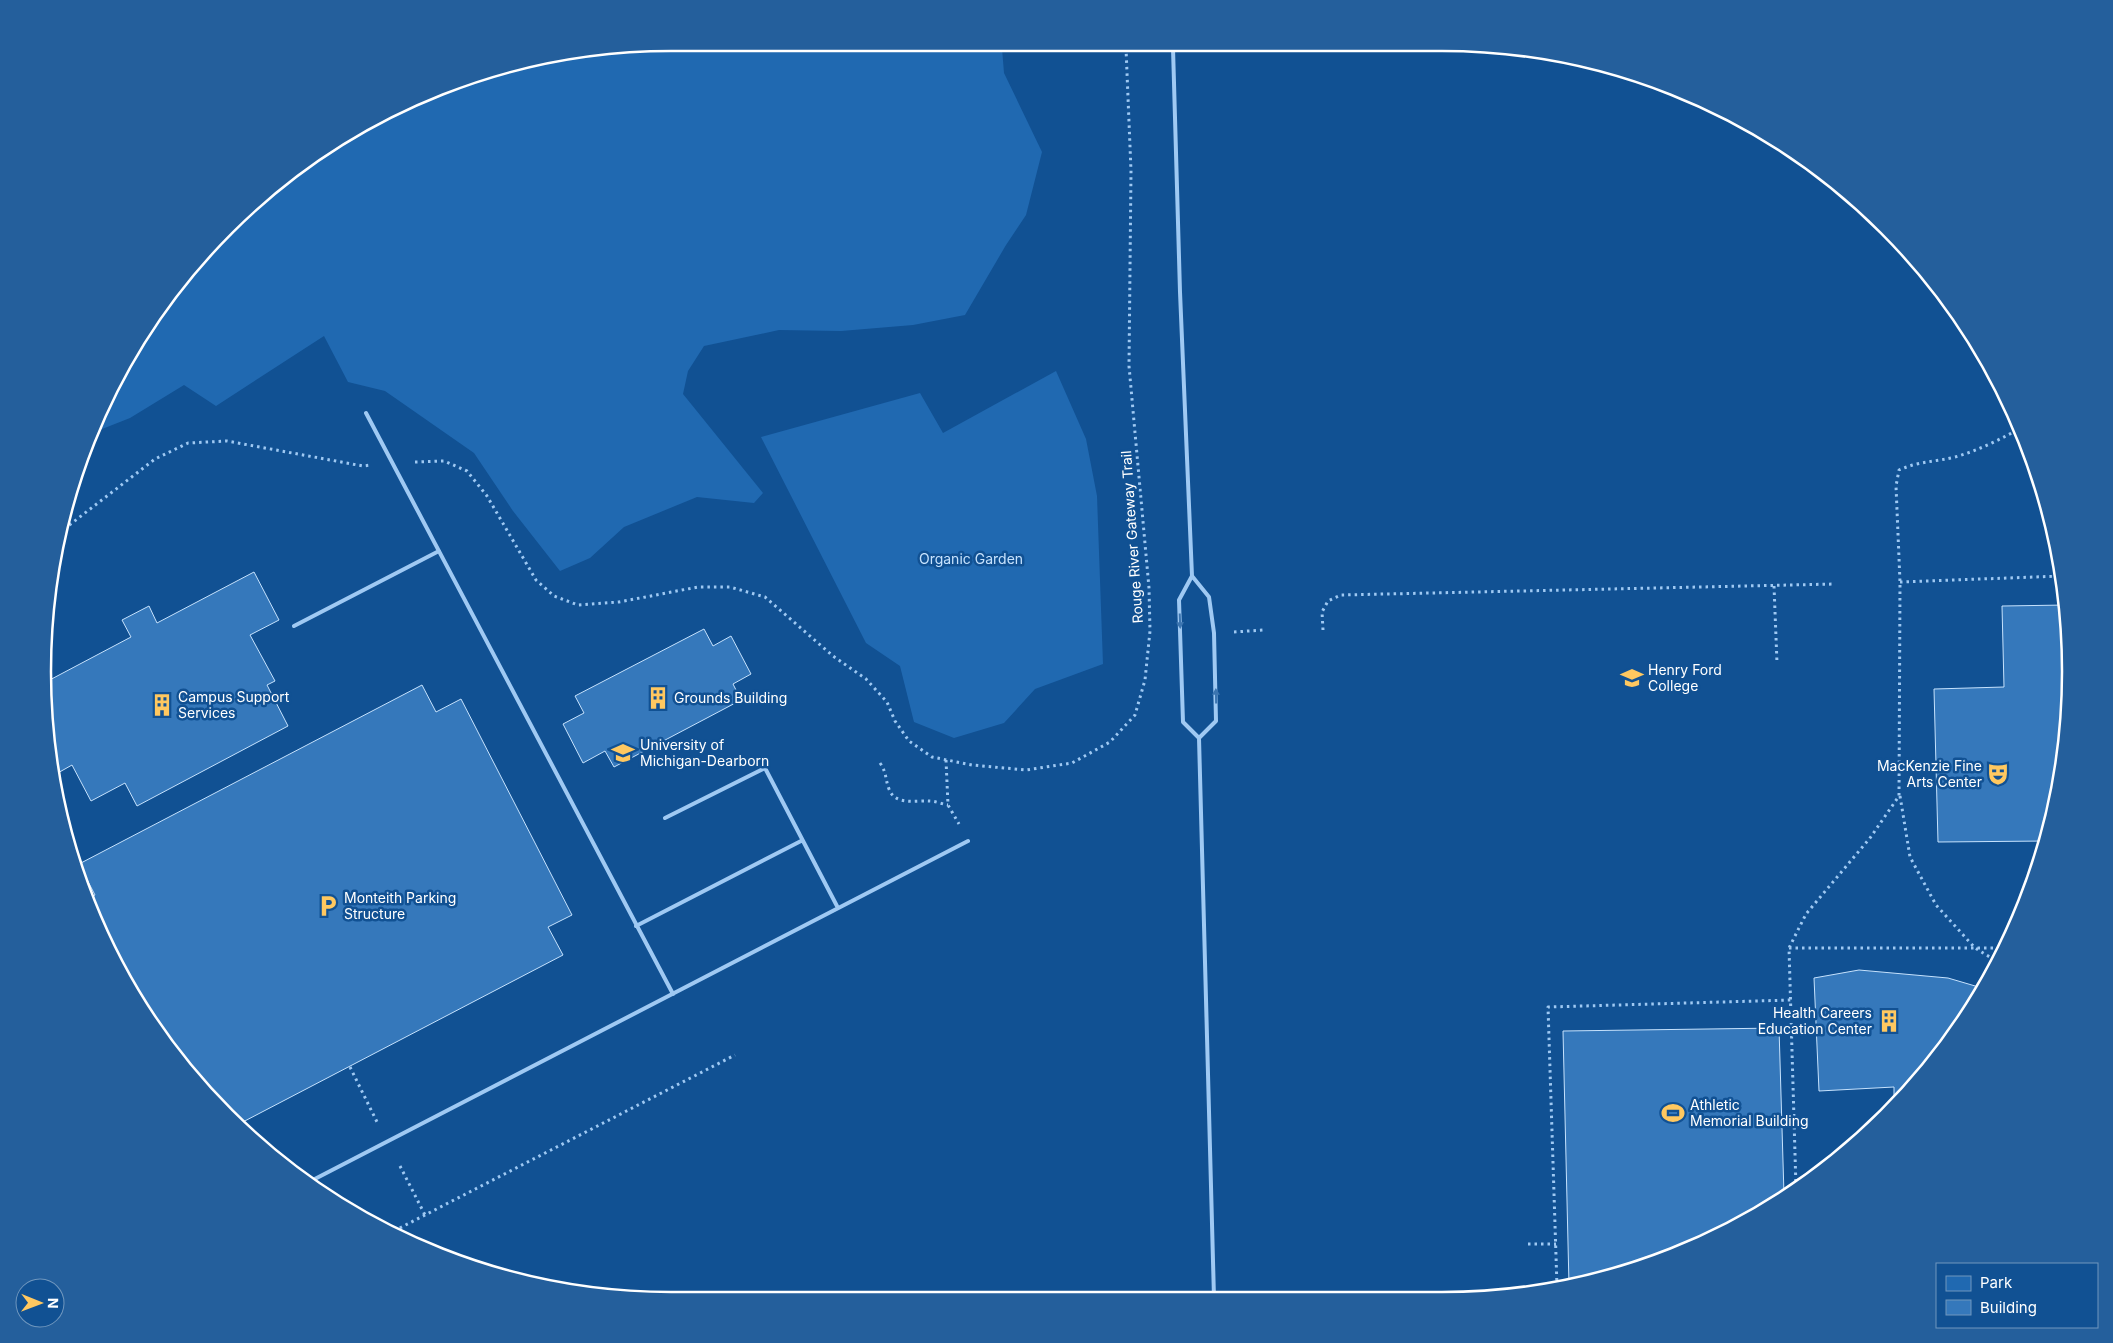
<svg xmlns="http://www.w3.org/2000/svg" width="2113" height="1343" font-family="Inter,sans-serif">
  <style>
    .green { fill: #2069b1 }
    .building { fill: #3578bb; stroke: #c6e2fd }
    .lines { fill: none; stroke-linecap: round; stroke-linejoin: round }
    .path { stroke: #9fc9f3; stroke-width: 3; stroke-dasharray: 2.5 4; stroke-linecap: butt }
    .lane { stroke: #9fc9f3; stroke-width: 4 }
    .oneway { fill: #3c75b0 }
    .labels { text-anchor: middle; stroke-width: 5; stroke-linejoin: round; paint-order: stroke }
    .street-label { font-size: 14px; fill: #fff; stroke: #115193 }
    .park-label { font-size: 14px; fill: #c6e2fd; stroke: #115193 }
    .poi-label { font-size: 14px; fill: #fff; stroke: #115193; text-anchor: start }
    .rim { fill: none; stroke: #fff; stroke-width: 2.5 }
  </style>
  <rect width="100%" height="100%" fill="#115193"/>
  <path class="green" d="M589 48H1002L1004 73 1042 152 1026 215 1006 245 965 315 913 325 841 331 779 330 704 346 688 371 683 394 763 493 754 503 697 497 624 527 590 558 560 571 513 511 474 453 385 391 348 382 324 336 216 406 184 385 130 418 92 433 127 357 172 289 227 227 322 149 470 76Z
    M1056 371 1086 439 1097 496 1103 664 1035 689 1004 723 954 738 914 722 900 666 866 643 761 437 920 393 943 433Z"/>
  <path class="building" d="M254 572 279 620 250 635 275 681 267 685 288 726 137 806 125 783 91 801 72 765 56 774 44 683 131 637 122 620 149 606 157 623Z
    M2066 605 2069 713 2047 841 1938 842 1934 689 2004 687 2002 606Z
    M704 629 713 646 731 636 751 674 733 684 741 700 614 767 605 751 583 763 563 724 584 713 575 696Z
    M422 685 436 712 461 699 572 915 548 927 563 955 239 1124 199 1086 148 1021 90 912 86 900 95 895 79 864Z
    M1859 970 1948 978 1982 988 1940 1055 1894 1101V1087L1819 1091 1814 978Z
    M1779 1028 1784 1195 1720 1236 1605 1279 1569 1285 1563 1031Z"/>
  <g class="lines">
    <path class="path" d="M415 462 444 461 467 471 487 496 536 580 554 596 578 605 619 602 698 587H730L765 597 833 656 866 679 887 702 895 721 909 741 932 757 972 765 1026 770 1072 763 1110 742 1135 715 1145 680 1150 631 1149 588 1129 366 1131 171 1126 48
      M59 533 155 459 188 443 227 441 363 466 371 465
      M1900 582 2062 576
      M1774 586 1777 663
      M1323 630 1322 612 1328 601 1341 595 1835 584
      M1234 632 1263 630
      M946 760 948 805 959 824
      M880 763C887 773 885 779 889 789 895 806 916 800 929 801 935 801 942 804 948 805
      M1900 796 1910 857 1936 905 1975 948 1998 962
      M83 890 90 886
      M1789 948H2006
      M350 1067 378 1124
      M400 1166 425 1215
      M1796 1188 1789 948 1806 914 1870 838 1899 796 1900 582 1896 486 1899 470C1919 461 1935 462 1955 457 1977 451 1999 440 2019 429
      M394 1231 735 1055
      M1528 1244H1556
      M1557 1287 1548 1007 1791 1000"/>
    <path class="lane" d="M1173 48 1180 292 1192 576 1179 600 1183 722 1199 738 1214 1298
      M366 413 673 994
      M1192 576 1209 597 1214 633 1216 721 1199 738
      M294 626 439 551
      M665 818 765 768 838 908
      M636 926 801 841
      M309 1182 968 841"/>
  </g>
  <defs><path id="oneway-solid" d="M-6-.8H1V-3.2L6.5 0L1 3.2V.8H-6Z" transform="scale(1.25)"/></defs>
  <g class="oneway">
    <use href="#oneway-solid" transform="translate(1180 621) rotate(88)"/>
    <use href="#oneway-solid" transform="translate(1216 696) rotate(-91)"/>
  </g>
  <defs>
    <symbol id="university-bare" viewBox="-9 -9 18 18"><path d="M0-5L7-2L0 1L-7-2ZM-4 1L0 2.5L4 1V4Q0 6-4 4Z" fill="#ffc860" stroke="#115193" stroke-width="2.5" paint-order="stroke"/></symbol>
    <symbol id="building-bare" viewBox="-9 -9 18 18"><path d="M-4-6H4V6H1V3H-1V6H-4ZM-2.5-4.3h1.7v1.8h-1.7ZM.8-4.3h1.7v1.8H.8ZM-2.5-1h1.7V.8h-1.7ZM.8-1h1.7V.8H.8Z" fill="#ffc860" stroke="#115193" stroke-width="2.5" paint-order="stroke"/></symbol>
    <symbol id="theatre-bare" viewBox="-9 -9 18 18"><path d="M-5-5.5Q0-4 5-5.5V0Q5 5 0 6Q-5 5-5 0ZM-3.3-2.5H-1v1.5H-3.3ZM1-2.5H3.3v1.5H1ZM-2.8 1Q0 5.5 2.8 1Z" fill="#ffc860" stroke="#115193" stroke-width="2.5" paint-order="stroke"/></symbol>
    <symbol id="parking-bare" viewBox="-9 -9 18 18"><path d="M-3.5-5.5H1a3.5 3.5 0 0 1 0 7H-1V5.5H-3.5ZM-1-3.4V-.6H.8a1.4 1.4 0 0 0 0-2.8Z" fill="#ffc860" stroke="#115193" stroke-width="2.5" paint-order="stroke"/></symbol>
    <symbol id="stadium-bare" viewBox="-9 -9 18 18"><path d="M0-5a6.5 5 0 1 0 0 10a6.5 5 0 1 0 0-10ZM-3.5-1.8h7v3.6h-7Z" fill="#ffc860" stroke="#115193" stroke-width="2.5" paint-order="stroke"/></symbol>
  </defs>
  <g fill-rule="evenodd">
    <use href="#university-bare" x="1616" y="662" width="32" height="32"/>
    <use href="#building-bare" x="642" y="682" width="32" height="32"/>
    <use href="#building-bare" x="146" y="689" width="32" height="32"/>
    <use href="#university-bare" x="607" y="737" width="32" height="32"/>
    <use href="#theatre-bare" x="1982" y="758" width="32" height="32"/>
    <use href="#parking-bare" x="312" y="890" width="32" height="32"/>
    <use href="#building-bare" x="1873" y="1005" width="32" height="32"/>
    <use href="#stadium-bare" x="1657" y="1097" width="32" height="32"/>
  </g>
  <g class="labels">
    <g class="street-label">
      <text transform="translate(1132 537) rotate(-94)" y="5">Rouge River Gateway Trail</text>
    </g>
    <g class="park-label">
      <text x="971" y="564">Organic Garden</text>
    </g>
    <g class="poi-label">
      <text x="1648" y="675">Henry Ford<tspan x="1648" dy="16">College</tspan></text>
      <text x="178" y="702">Campus Support<tspan x="178" dy="16">Services</tspan></text>
      <text x="674" y="703">Grounds Building</text>
      <text x="640" y="750">University of<tspan x="640" dy="16">Michigan-Dearborn</tspan></text>
      <text x="1982" y="771" text-anchor="end">MacKenzie Fine<tspan x="1982" dy="16">Arts Center</tspan></text>
      <text x="344" y="903">Monteith Parking<tspan x="344" dy="16">Structure</tspan></text>
      <text x="1872" y="1018" text-anchor="end">Health Careers<tspan x="1872" dy="16">Education Center</tspan></text>
      <text x="1690" y="1110">Athletic<tspan x="1690" dy="16">Memorial Building</tspan></text>
    </g>
  </g>
  <path d="M0 0H2113V1343H0ZM671 51H1442A620 620 0 0 1 2062 671V672A620 620 0 0 1 1442 1292H671A620 620 0 0 1 51 672V671A620 620 0 0 1 671 51Z" fill="#245f9c" fill-rule="evenodd"/>
  <path class="rim" d="M671 51H1442A620 620 0 0 1 2062 671V672A620 620 0 0 1 1442 1292H671A620 620 0 0 1 51 672V671A620 620 0 0 1 671 51Z"/>
  <rect x="1936" y="1263" width="162" height="65" fill="#115193" stroke="#7097be"/>
  <rect x="1946" y="1276" width="25" height="15" fill="#2069b1" stroke="#7097be"/>
  <text x="1980" y="1288" font-size="15" fill="#ffffff">Park</text>
  <rect x="1946" y="1300" width="25" height="15" fill="#3578bb" stroke="#7097be"/>
  <text x="1980" y="1313" font-size="15" fill="#ffffff">Building</text>
  <g transform="translate(40 1303) rotate(91)"><circle r="24" fill="#115193" stroke="#7097be"/>
  <path d="M0-4L9 19L0 12L-9 19Z" fill="#ffc860"/>
  <text y="-8" font-size="14" font-weight="bold" text-anchor="middle" fill="#ffffff">N</text>
  </g>
</svg>
